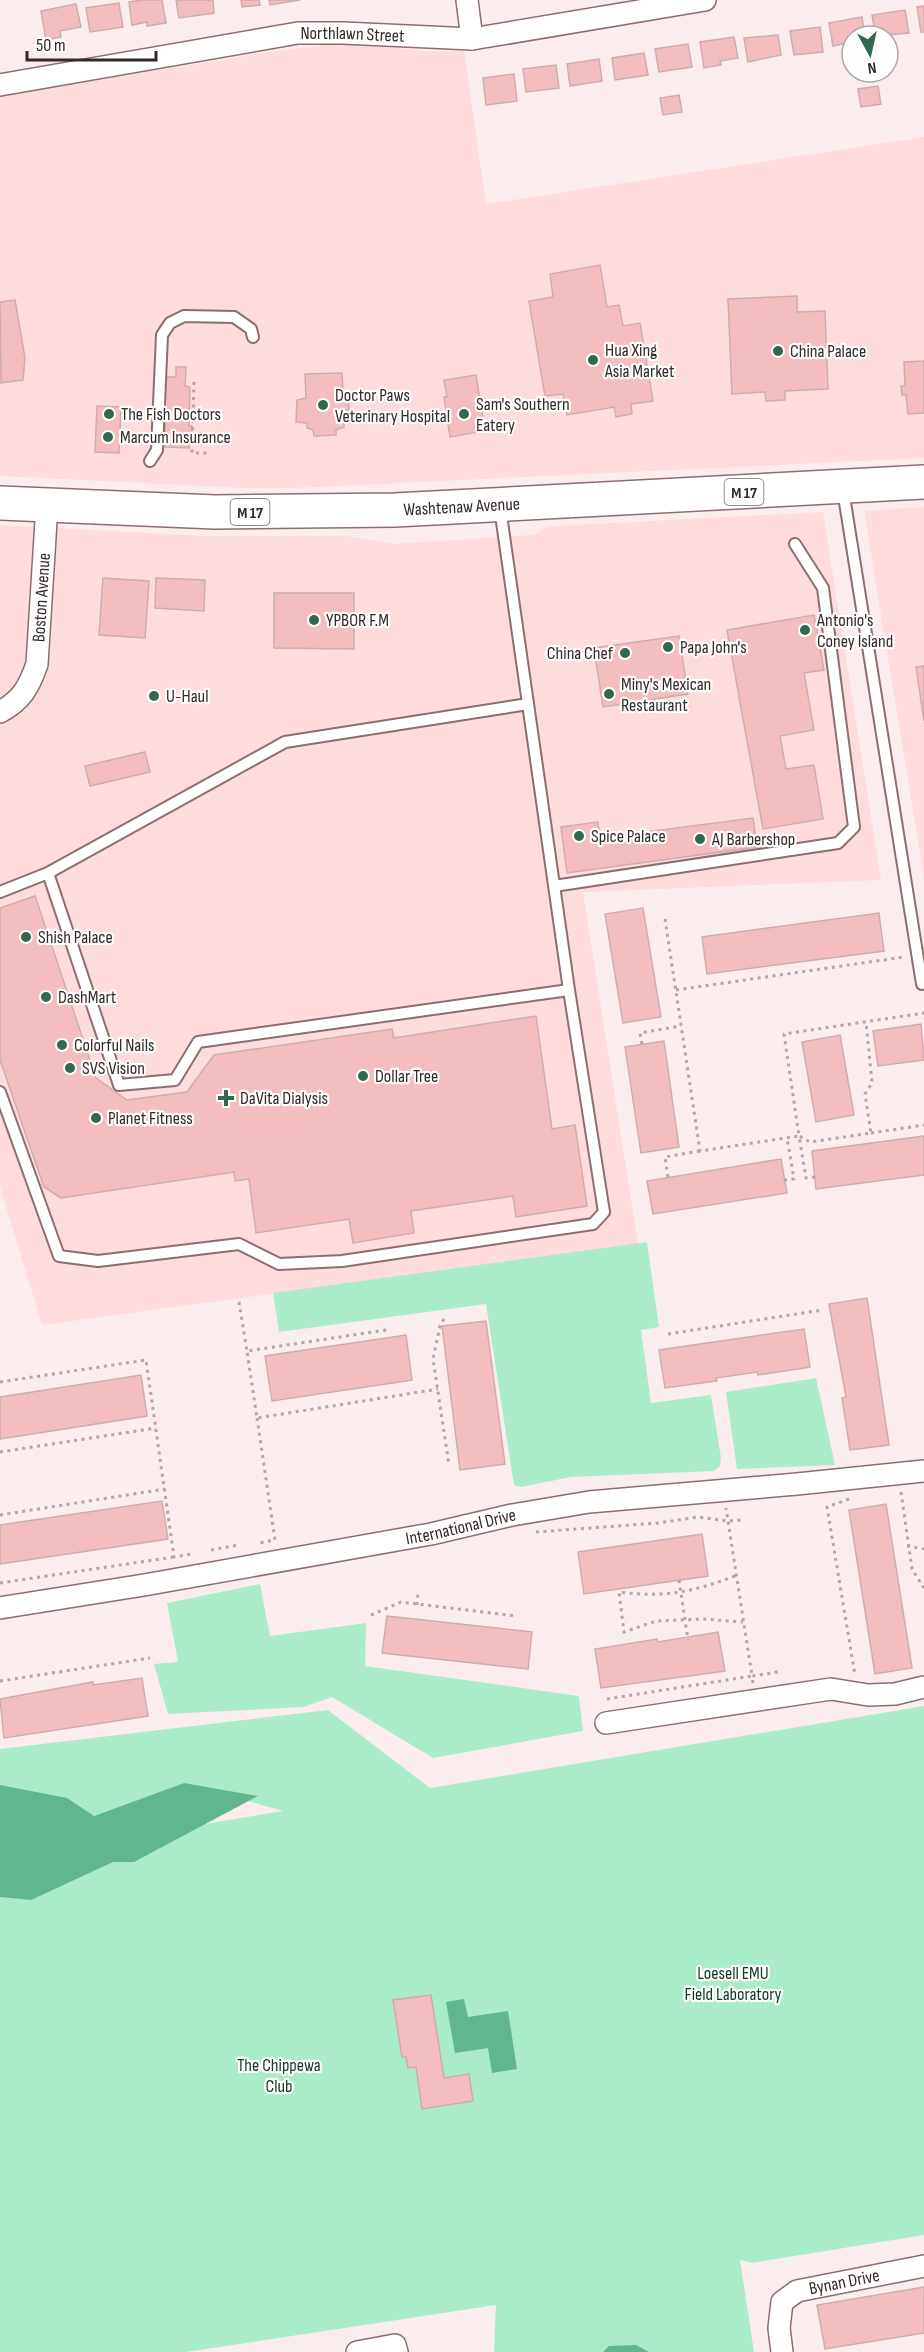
<svg xmlns="http://www.w3.org/2000/svg" width="924" height="2352" font-family="'Sofia Sans Condensed',sans-serif">
  <style>
    .built { fill: #fedbdc }
    .green { fill: #aaecca }
    .water { fill: #60b78f }
    .building { fill: #f4bec1; stroke: #cdacad; stroke-width: 1.5 }
    .lines { fill: none; stroke-linecap: round; stroke-linejoin: round }
    .service-casing { stroke: #8d6e70; stroke-width: 14 }
    .minor-casing { stroke: #8d6e70; stroke-width: 24 }
    .primary-casing { stroke: #8d6e70; stroke-width: 36 }
    .path { stroke: #b2a5a5; stroke-width: 3; stroke-dasharray: 3 4.5; stroke-linecap: butt }
    .service { stroke: #fff; stroke-width: 10 }
    .minor { stroke: #fff; stroke-width: 21 }
    .primary { stroke: #fff; stroke-width: 33 }
    .poi-dot { fill: #31684f; stroke: #fefefe; stroke-width: 2 }
    .labels { text-anchor: middle; stroke-width: 4.5; stroke-linejoin: round; paint-order: stroke }
    .shield { fill: #fefefe; stroke: #716868; stroke-width: 1.5 }
    .shield-label { font-size: 16px; font-weight: bold; fill: #352828 }
    .street-label { font-size: 18px; fill: #352828; stroke: #fefefe }
    .poi-label { font-size: 18px; fill: #352828; stroke: #fefefe; text-anchor: start }
    .park-label { font-size: 18px; fill: #103726; stroke: #fefefe }
  </style>
  <rect width="100%" height="100%" fill="#fbeded"/>
  <path class="built" d="M359 44 423 51H464L486 204 924 137V458L296 488H245L0 476V96L269 52 322 45Z
    M924 507V878L864 511Z
    M823 512 881 880 583 892 638 1244 42 1325 0 1187V525L204 536H347L392 544 533 535 547 527 557 526Z"/>
  <path class="green" d="M647 1242 659 1327 641 1330 651 1403 711 1395 721 1458 720 1466 714 1471 571 1477 521 1487 514 1485 486 1304 279 1332 273 1293Z
    M816 1378 835 1465 737 1469 726 1392Z
    M260 1584 270 1636 366 1623 365 1666 579 1696 583 1731 433 1758 332 1697 304 1707 168 1714 154 1664 178 1662 167 1603Z
    M924 1706V2235L752 2263 740 2260 754 2352H494L496 2305 186 2352H0V1858L283 1811 184 1783 94 1816 0 1790V1749L328 1710 430 1788Z"/>
  <path class="water" d="M184 1783 258 1796 134 1862H113L31 1900 0 1897V1785L67 1798 94 1816Z
    M464 1999 468 2017 508 2011 517 2069 492 2073 488 2048 455 2053 446 2002Z
    M636 2345 649 2352H603L609 2346Z"/>
  <path class="building" d="M142 0H162L166 23 147 26V22L132 25 129 2Z
    M176 0H213L214 13 179 18Z
    M241 0H259L260 5 242 7Z
    M269 0H300L270 5Z
    M119 3 123 27 90 32 86 8Z
    M76 4 81 27 60 31 61 37 46 40 41 11Z
    M924 6V32H921L917 7Z
    M905 10 909 33 876 36 872 15Z
    M862 17 865 36H852V42L833 46 829 23Z
    M820 27 823 52 794 55 790 31Z
    M778 35 781 55 748 62 744 38Z
    M734 37 738 58 720 61 721 65 704 68 700 42Z
    M688 44 692 67 659 72 655 49Z
    M644 53 648 75 615 80 612 58Z
    M599 59 602 81 570 86 567 64Z
    M556 65 559 88 526 92 523 69Z
    M514 74 517 101 486 105 483 78Z
    M878 86 881 104 861 107 858 89Z
    M679 95 682 112 663 115 660 98Z
    M600 265 607 307 619 305 623 326 640 323 653 401 631 404 632 414 616 417 614 407 567 415 563 394 545 396 529 301 553 297 550 274Z
    M797 296V312L825 311 828 389 785 391V400L766 401 765 392 732 394 728 299Z
    M15 300 25 358 23 380 1 383 0 302Z
    M924 361V413L908 414 906 395H902L901 386H905L904 362Z
    M176 367H186L185 386 190 387 189 426H192V435H189V448L165 447V377H176Z
    M342 373 343 391H348L349 410H343L344 427 336 430V435L314 436 313 430 307 428V423L296 422 297 400 306 398 305 374Z
    M476 375 485 431 450 437 444 397H447L444 380Z
    M97 406 121 407 119 453 95 452Z
    M103 578 149 581 145 638 99 635Z
    M156 578 205 580 204 611 155 608Z
    M274 593H354V649L274 648Z
    M814 615 824 670 804 673 814 730 780 736 786 769 814 765 823 819 763 829 727 630Z
    M679 636 688 694 603 707 594 648Z
    M924 666V721L916 667Z
    M145 752 150 772 90 786 85 766Z
    M753 818 757 847 567 873 561 827 598 822 600 838Z
    M35 896 96 1078 127 1100 187 1092 214 1055 392 1029 394 1038 536 1016 552 1129 575 1125 587 1206 516 1217 513 1196 411 1211 414 1233 353 1243 349 1219 256 1233 249 1179 235 1181 234 1172 61 1198 44 1187 0 1060V908Z
    M643 908 661 1017 623 1023 605 914Z
    M879 913 884 951 707 974 702 937Z
    M921 1024 924 1060 878 1066 873 1031Z
    M840 1035 854 1115 816 1122 802 1042Z
    M664 1041 679 1147 641 1153 625 1047Z
    M924 1136V1175L816 1189 812 1151Z
    M781 1159 787 1193 653 1214 647 1181Z
    M867 1298 889 1445 850 1450 842 1398 846 1397 829 1304Z
    M486 1321 505 1464 460 1470 442 1326Z
    M804 1329 810 1367 758 1375 757 1372 716 1378 717 1381 665 1388 659 1350Z
    M406 1335 412 1380 272 1401 265 1356Z
    M141 1375 147 1416 0 1439V1397Z
    M162 1501 168 1539 0 1564V1525Z
    M886 1504 912 1668 875 1674 849 1510Z
    M702 1534 708 1576 584 1594 578 1552Z
    M387 1616 532 1632 528 1669 382 1653Z
    M718 1632 725 1671 601 1688 595 1649 657 1639 658 1642Z
    M142 1678 148 1716 4 1738 0 1699 93 1682V1685Z
    M431 1995 444 2078 469 2074 473 2101 422 2109 416 2067 408 2068 406 2057H402L393 2000Z
    M924 2287V2333L825 2349 817 2305Z"/>
  <g class="lines">
    <defs>
      <path id="service" d="M150 461 157 450 162 335 170 323 184 316 234 317 251 329 253 337
        M843 490 922 984
        M500 508 569 990 198 1042 175 1080 119 1085 48 873 285 742 528 704
        M554 886 838 843 854 827 823 588 795 544
        M0 892 48 873
        M0 1092 59 1256 98 1261 239 1244 279 1264 342 1261 593 1224 604 1212 569 990"/>
      <g id="minor">
        <path d="M467 0 472 39"/>
        <path id="s1" d="M0 85 298 33H343L472 39 705 0"/>
        <path id="s2" d="M0 712C22 700 29 687 37 664L47 505"/>
        <path id="s3" d="M0 1608 144 1585 431 1534 512 1515 589 1502 797 1484 924 1471"/>
        <path d="M606 1723 831 1689 868 1695 895 1694 924 1687"/>
        <path d="M357 2352 395 2345 397 2352"/>
        <path id="s4" d="M782 2352 779 2328 782 2302 797 2291 924 2266"/>
      </g>
      <g id="primary">
        <path id="s5" d="M0 503 215 512 395 510 924 482"/>
      </g>
    </defs>
    <use href="#service" class="service-casing"/>
    <use href="#minor" class="minor-casing"/>
    <use href="#primary" class="primary-casing"/>
    <path class="path" d="M194 382 192 453H210
      M665 919 700 1151 799 1136 784 1034 924 1013
      M676 990 904 957V955
      M642 1044 640 1033 681 1026
      M871 1133 924 1125
      M668 1177 665 1157 700 1151
      M815 1177 806 1178 799 1136 810 1142 871 1133 865 1094 872 1083 866 1022
      M784 1180 794 1179 787 1138
      M239 1302 247 1351
      M444 1319 440 1326 433 1359 449 1465
      M386 1330 247 1351 257 1418 438 1389
      M668 1334 822 1310
      M0 1382 146 1360 174 1557 192 1554
      M257 1418 275 1540 259 1543
      M0 1452 156 1428
      M901 1492 912 1569 924 1588
      M849 1499 827 1507 855 1675
      M0 1515 165 1489
      M536 1532 658 1523 698 1517 728 1521 743 1520
      M907 1546 924 1549
      M211 1550 238 1545
      M735 1576C692 1592 665 1598 619 1592L624 1632 656 1621 703 1619 743 1622
      M679 1580 688 1640
      M0 1583 174 1557
      M417 1605 418 1593
      M371 1615 401 1602 516 1616
      M0 1681 150 1658
      M753 1683 752 1676 778 1672
      M607 1699 752 1676 726 1508"/>
    <use href="#service" class="service"/>
    <use href="#minor" class="minor"/>
    <use href="#primary" class="primary"/>
  </g>
  <g class="poi-dot">
    <circle cx="778" cy="351" r="6"/>
    <circle cx="593" cy="360" r="6"/>
    <circle cx="323" cy="405" r="6"/>
    <circle cx="109" cy="414" r="6"/>
    <circle cx="464" cy="414" r="6"/>
    <circle cx="108" cy="437" r="6"/>
    <circle cx="314" cy="620" r="6"/>
    <circle cx="805" cy="630" r="6"/>
    <circle cx="668" cy="647" r="6"/>
    <circle cx="625" cy="653" r="6"/>
    <circle cx="609" cy="694" r="6"/>
    <circle cx="154" cy="696" r="6"/>
    <circle cx="579" cy="836" r="6"/>
    <circle cx="700" cy="839" r="6"/>
    <circle cx="26" cy="937" r="6"/>
    <circle cx="46" cy="997" r="6"/>
    <circle cx="62" cy="1045" r="6"/>
    <circle cx="70" cy="1068" r="6"/>
    <circle cx="363" cy="1076" r="6"/>
    <path d="M223 1089h6v6h6v6h-6v6h-6v-6h-6v-6h6z"/>
    <circle cx="96" cy="1118" r="6"/>
  </g>
  <g class="labels">
    <g class="shield">
      <rect x="724.5" y="479" width="39" height="26" rx="4.5"/>
      <rect x="230.5" y="499" width="39" height="26" rx="4.5"/>
    </g>
    <g class="shield-label">
      <text x="744" y="498">M 17</text>
      <text x="250" y="518">M 17</text>
    </g>
    <g class="street-label">
      <text dy="6" stroke="none"><textPath href="#s1" startOffset="357">Northlawn Street</textPath></text>
      <text dy="6" stroke="none"><textPath href="#s5" startOffset="462">Washtenaw Avenue</textPath></text>
      <text dy="6" stroke="none"><textPath href="#s2" startOffset="129">Boston Avenue</textPath></text>
      <text dy="6" stroke="none"><textPath href="#s3" startOffset="468">International Drive</textPath></text>
      <text dy="6" stroke="none"><textPath href="#s4" startOffset="117">Bynan Drive</textPath></text>
    </g>
    <g class="poi-label">
      <text x="605" y="356">Hua Xing<tspan x="605" dy="21">Asia Market</tspan></text>
      <text x="790" y="357">China Palace</text>
      <text x="335" y="401">Doctor Paws<tspan x="335" dy="21">Veterinary Hospital</tspan></text>
      <text x="476" y="410">Sam's Southern<tspan x="476" dy="21">Eatery</tspan></text>
      <text x="121" y="420">The Fish Doctors</text>
      <text x="120" y="443">Marcum Insurance</text>
      <text x="326" y="626">YPBOR F.M</text>
      <text x="817" y="626">Antonio's<tspan x="817" dy="21">Coney Island</tspan></text>
      <text x="680" y="653">Papa John's</text>
      <text x="613" y="659" text-anchor="end">China Chef</text>
      <text x="621" y="690">Miny's Mexican<tspan x="621" dy="21">Restaurant</tspan></text>
      <text x="166" y="702">U-Haul</text>
      <text x="591" y="842">Spice Palace</text>
      <text x="712" y="845">AJ Barbershop</text>
      <text x="38" y="943">Shish Palace</text>
      <text x="58" y="1003">DashMart</text>
      <text x="74" y="1051">Colorful Nails</text>
      <text x="82" y="1074">SVS Vision</text>
      <text x="375" y="1082">Dollar Tree</text>
      <text x="240" y="1104">DaVita Dialysis</text>
      <text x="108" y="1124">Planet Fitness</text>
    </g>
    <g class="park-label">
      <text x="733" y="1979">Loesell EMU<tspan x="733" dy="21">Field Laboratory</tspan></text>
      <text x="279" y="2071">The Chippewa<tspan x="279" dy="21">Club</tspan></text>
    </g>
  </g>
  <g transform="translate(870 54) rotate(172)"><circle r="28" fill="#fefefe" stroke="#aea8a8" stroke-width="1.5"/>
  <path d="M0-4.5L10 22L0 15L-10 22Z" fill="#31684f"/>
  <text y="-9" font-size="16" font-weight="bold" text-anchor="middle" fill="#352828">N</text>
  </g>
  <path d="M27 51v9h129v-9" fill="none" stroke="#352828" stroke-width="3"/>
  <text x="36" y="51" font-size="18" fill="#352828" stroke="#fefefe" stroke-width="4.5" paint-order="stroke">50 m</text>
</svg>
